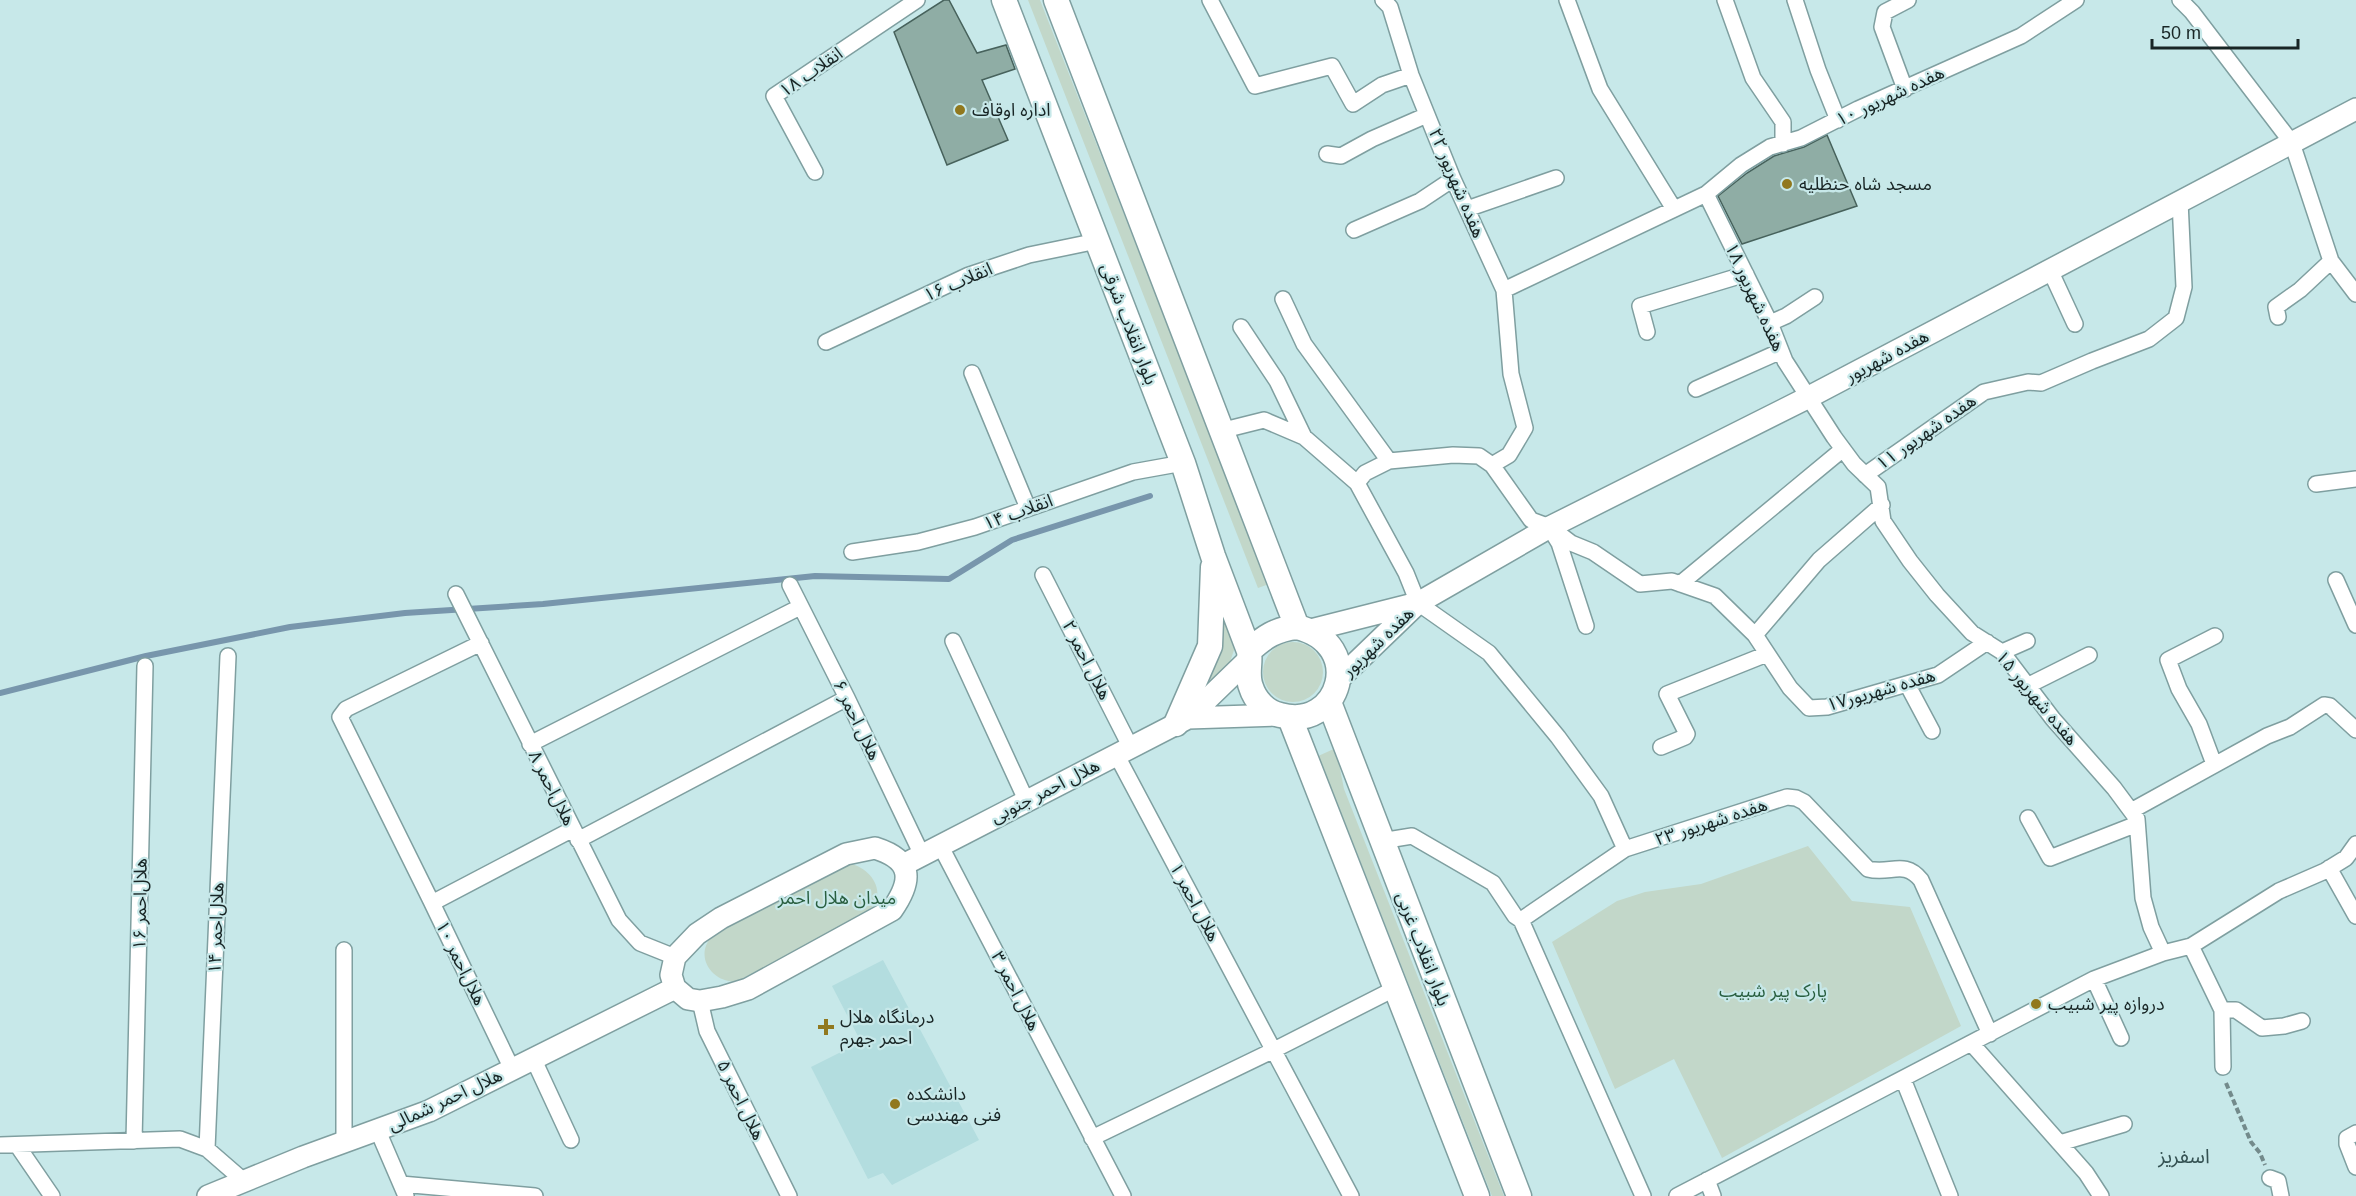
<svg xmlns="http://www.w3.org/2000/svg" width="2356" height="1196" font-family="Arial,'Noto Sans Arabic',sans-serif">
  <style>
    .built { fill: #b3dddf }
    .green { fill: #c2d7c9 }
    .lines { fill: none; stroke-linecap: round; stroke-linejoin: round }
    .stream { stroke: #7896ac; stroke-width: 6 }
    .building { fill: #8fada5; stroke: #47625c; stroke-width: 1.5 }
    .street-casing { stroke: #7f9fa0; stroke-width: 18 }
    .secondary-casing { stroke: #7f9fa0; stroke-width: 24 }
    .primary-casing { stroke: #7f9fa0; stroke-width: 27 }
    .path { stroke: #738a8b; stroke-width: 4; stroke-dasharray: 6 3; stroke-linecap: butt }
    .street { stroke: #fff; stroke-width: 15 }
    .secondary { stroke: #fff; stroke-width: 21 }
    .primary { stroke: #fff; stroke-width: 24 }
    .poi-dot { fill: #91781e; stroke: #c7e8e9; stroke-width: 2 }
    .labels { text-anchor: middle; stroke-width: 4.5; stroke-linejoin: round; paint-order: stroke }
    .street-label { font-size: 18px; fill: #182525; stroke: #c7e8e9 }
    .poi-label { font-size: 18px; fill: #182525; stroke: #c7e8e9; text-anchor: start }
    .park-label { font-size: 18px; fill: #285e3f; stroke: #c7e8e9 }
    .neighbourhood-label { font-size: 20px; fill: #345152; stroke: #c7e8e9 }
  </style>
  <rect width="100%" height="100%" fill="#c7e8e9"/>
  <path class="built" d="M883 960 979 1140 892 1185 883 1173 868 1179 811 1067 861 1042 832 986Z"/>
  <path class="green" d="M1028 0H1040L1269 584 1258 588Z
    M1228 596 1235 647 1229 665 1205 690 1223 633Z
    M1263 672a30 30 0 1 1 60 0a30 30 0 1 1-60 0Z
    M1336 748 1344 789 1504 1196H1492L1333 792 1316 757Z
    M1808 846 1852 901 1910 907 1961 1026 1722 1158 1674 1059 1615 1089 1552 942 1617 901 1645 892 1701 884Z
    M847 863C863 865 880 880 877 897 875 904 871 909 866 914L736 982C711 982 694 956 712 936L839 866Z"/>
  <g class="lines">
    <path class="stream" d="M0 693 146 656 290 627 405 613 543 604 815 576 949 579 1012 540 1150 496"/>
  </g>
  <path class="building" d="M944 0H949L977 53 1006 45 1015 69 982 80 1008 140 947 165 894 32Z
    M1827 135 1857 206 1742 244 1718 196 1747 173 1774 156 1804 147Z"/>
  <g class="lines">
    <defs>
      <path id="street" d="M1210 0 1255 86 1332 66 1353 104 1382 85 1411 75
        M1383 0 1390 7 1411 75 1453 179 1504 290
        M1567 0 1600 89 1674 209
        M1725 0 1753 78 1783 122V144
        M1795 0 1818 70 1838 120
        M2180 0 2192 12 2292 143 2331 261 2356 294
        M1905 89 1882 27 1885 12 1908 0
        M1327 154 1341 156 1372 139 1427 115
        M815 172 774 96 917 0
        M1706 194 1770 323 1785 361 1834 437 1854 464 1878 487 1883 521 1910 561 1937 595 1972 633 2002 652 2053 719 2114 788 2137 819 2143 898 2151 927 2163 953 2191 946 2279 891 2325 871 2346 858 2356 844
        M1467 209 1556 178
        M1354 230 1420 201 1453 179
        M2050 270 2075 324
        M1283 299 1304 344 1389 461 1453 455 1479 456 1492 465
        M2278 317 2276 307 2300 290 2331 261
        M1770 323 1786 316 1815 297
        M1241 327 1277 381 1304 437
        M1647 332 1640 306 1746 274
        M826 342 969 275 1029 255 1097 241
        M972 373 1028 508
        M1696 389 1781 351
        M1220 431 1264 420 1304 437 1357 483
        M1389 461 1365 473 1357 483 1406 573 1418 603 1489 653 1558 737 1601 796 1625 849 1787 797 1796 798 1804 802 1868 869C1890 875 1904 859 1921 880L1990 1034
        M1865 475 1984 392 2028 382 2041 383 2092 361 2149 339 2176 318 2184 287 2180 201
        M2316 484 2356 479
        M1551 530 1559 543 1586 626
        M852 552 918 542 975 527 1133 472 1183 463
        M1043 575 1130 746
        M2336 580 2356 625
        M1680 584 1843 449
        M790 585 847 698 922 855
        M456 594 619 920 640 943 675 957
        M1755 635 1819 560 1882 505
        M953 641 1026 800
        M1987 642 1938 675 1827 707 1809 708 1790 688 1755 635 1715 596 1672 581 1640 584 1593 552 1571 543 1550 527 1531 520 1492 465 1509 455 1525 428 1511 374 1504 290 1706 194 1741 165 1770 147 1801 138 1858 109 2021 36 2076 0
        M2002 652 2027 641
        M1907 684 1932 731
        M2027 686 2089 655
        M530 744 800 607
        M1661 747 1685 737 1687 734 1667 694 1767 654
        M1116 754 1351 1196
        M2214 764 2199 724 2179 689 2168 660 2215 636
        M2131 811 2267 736 2290 727 2324 705 2330 706 2356 730
        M2028 818 2050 858 2137 824
        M578 840 847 698
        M1381 841 1412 836 1493 883 1515 916 1521 920 1625 849
        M940 845 1123 1196
        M2329 868 2356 916
        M432 903 340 717 346 709 481 643
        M1521 920 1643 1196
        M2191 946 2222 1010 2223 1067
        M344 950V1142
        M2094 979 2121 1038
        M700 1001 707 1031 789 1196
        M2222 1010H2236L2262 1028 2284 1026 2302 1021
        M1972 1044 2086 1173 2101 1196
        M533 1058 571 1140
        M512 1069 432 903 573 829
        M1903 1079 1950 1196
        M378 1131 406 1196
        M2356 1133 2347 1138V1144L2356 1167
        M1092 1138 1274 1050 1396 988
        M134 1141 145 666
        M2060 1143 2124 1124
        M0 1145 180 1139 207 1149 245 1182
        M17 1145 52 1196
        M207 1149 228 656
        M2270 1178 2278 1181 2281 1196
        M1707 1180 1713 1196
        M401 1184 535 1196
        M1677 1196 2094 979 2163 953"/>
      <path id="secondary" d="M1418 603 1550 527 1809 397 2356 109
        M1311 630 1418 603 1338 680
        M1250 658 1188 718 1276 715
        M875 848C913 860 913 880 892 910L748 989 722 997 700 1001 688 999 675 988 671 975 675 957 697 934 721 918 846 854Z
        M903 865 1188 718
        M208 1196 303 1157 429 1111 675 988"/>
      <path id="primary" d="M1004 0 1183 463 1213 556 1249 651
        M1056 0 1297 627
        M1297 627C1367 644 1340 732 1280 715 1266 712 1255 700 1251 687 1246 675 1251 663 1249 651 1264 637 1276 629 1297 627Z
        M1329 702 1519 1196
        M1290 718 1477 1196
        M1176 724 1210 646 1213 567"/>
    </defs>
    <use href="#street" class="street-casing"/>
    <use href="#secondary" class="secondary-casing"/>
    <use href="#primary" class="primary-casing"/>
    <path class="path" d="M2226 1083 2251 1142 2260 1153 2265 1165"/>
    <use href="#street" class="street"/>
    <use href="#secondary" class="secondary"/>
    <use href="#primary" class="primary"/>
  </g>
  <g class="poi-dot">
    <circle cx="960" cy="110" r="6"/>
    <circle cx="1787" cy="184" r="6"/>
    <circle cx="2036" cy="1004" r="6"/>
    <path d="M823 1018h6v6h6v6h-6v6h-6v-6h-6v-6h6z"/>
    <circle cx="895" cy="1104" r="6"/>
  </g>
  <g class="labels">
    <g class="street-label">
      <text transform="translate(811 72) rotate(-35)" y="6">انقلاب ۱۸</text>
      <text transform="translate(1890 96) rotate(-25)" y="6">هفده شهریور ۱۰</text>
      <text transform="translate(1457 183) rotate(67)" y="6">هفده شهریور ۲۲</text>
      <text transform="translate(958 282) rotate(-23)" y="6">انقلاب ۱۶</text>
      <text transform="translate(1755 297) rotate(65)" y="6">هفده شهریور ۱۸</text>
      <text transform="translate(1129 324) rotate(69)" y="6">بلوار انقلاب شرقی</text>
      <text transform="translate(1887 356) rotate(-28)" y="6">هفده شهریور</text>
      <text transform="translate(1926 432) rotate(-35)" y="6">هفده شهریور ۱۱</text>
      <text transform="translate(1018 512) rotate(-20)" y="6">انقلاب ۱۴</text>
      <text transform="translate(1378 642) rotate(-44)" y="6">هفده شهریور</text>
      <text transform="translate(1087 660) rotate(63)" y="6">هلال احمر ۲</text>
      <text transform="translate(1881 690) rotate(-16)" y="6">هفده شهریور۱۷</text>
      <text transform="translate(2037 698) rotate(50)" y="6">هفده شهریور ۱۵</text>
      <text transform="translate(857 720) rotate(64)" y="6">هلال احمر ۶</text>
      <text transform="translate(552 788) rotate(63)" y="6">هلال‌احمر ۸</text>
      <text transform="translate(1045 791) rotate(-27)" y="6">هلال احمر جنوبی</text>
      <text transform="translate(1711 822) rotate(-18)" y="6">هفده شهریور ۲۳</text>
      <text transform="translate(1195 902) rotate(62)" y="6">هلال احمر ۱</text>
      <text transform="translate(140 904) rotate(-89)" y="6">هلال‌احمر ۱۶</text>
      <text transform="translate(216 928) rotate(-88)" y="6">هلال‌احمر ۱۴</text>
      <text transform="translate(1423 949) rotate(69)" y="6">بلوار انقلاب غربی</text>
      <text transform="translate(461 963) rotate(64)" y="6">هلال‌احمر ۱۰</text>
      <text transform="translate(1016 991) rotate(63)" y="6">هلال احمر ۳</text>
      <text transform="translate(445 1100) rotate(-25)" y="6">هلال احمر شمالی</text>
      <text transform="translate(741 1100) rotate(64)" y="6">هلال احمر ۵</text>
    </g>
    <g class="poi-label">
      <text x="972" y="116">اداره اوقاف</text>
      <text x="1799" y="190">مسجد شاه حنظلیه</text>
      <text x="2048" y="1010">دروازه پیر شبیب</text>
      <text x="840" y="1023">درمانگاه هلال<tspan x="840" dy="21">احمر جهرم</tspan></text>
      <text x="907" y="1100">دانشکده<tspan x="907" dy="21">فنی مهندسی</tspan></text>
    </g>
    <g class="park-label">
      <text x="837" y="904">میدان هلال احمر</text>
      <text x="1773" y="997">پارک پیر شبیب</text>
    </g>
    <g class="neighbourhood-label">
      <text x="2184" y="1163">اسفریز</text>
    </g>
  </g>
  <path d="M2152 39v9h146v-9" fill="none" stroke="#182525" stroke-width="3"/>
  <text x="2161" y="39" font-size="18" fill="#182525" stroke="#c7e8e9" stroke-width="4.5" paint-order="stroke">50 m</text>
</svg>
